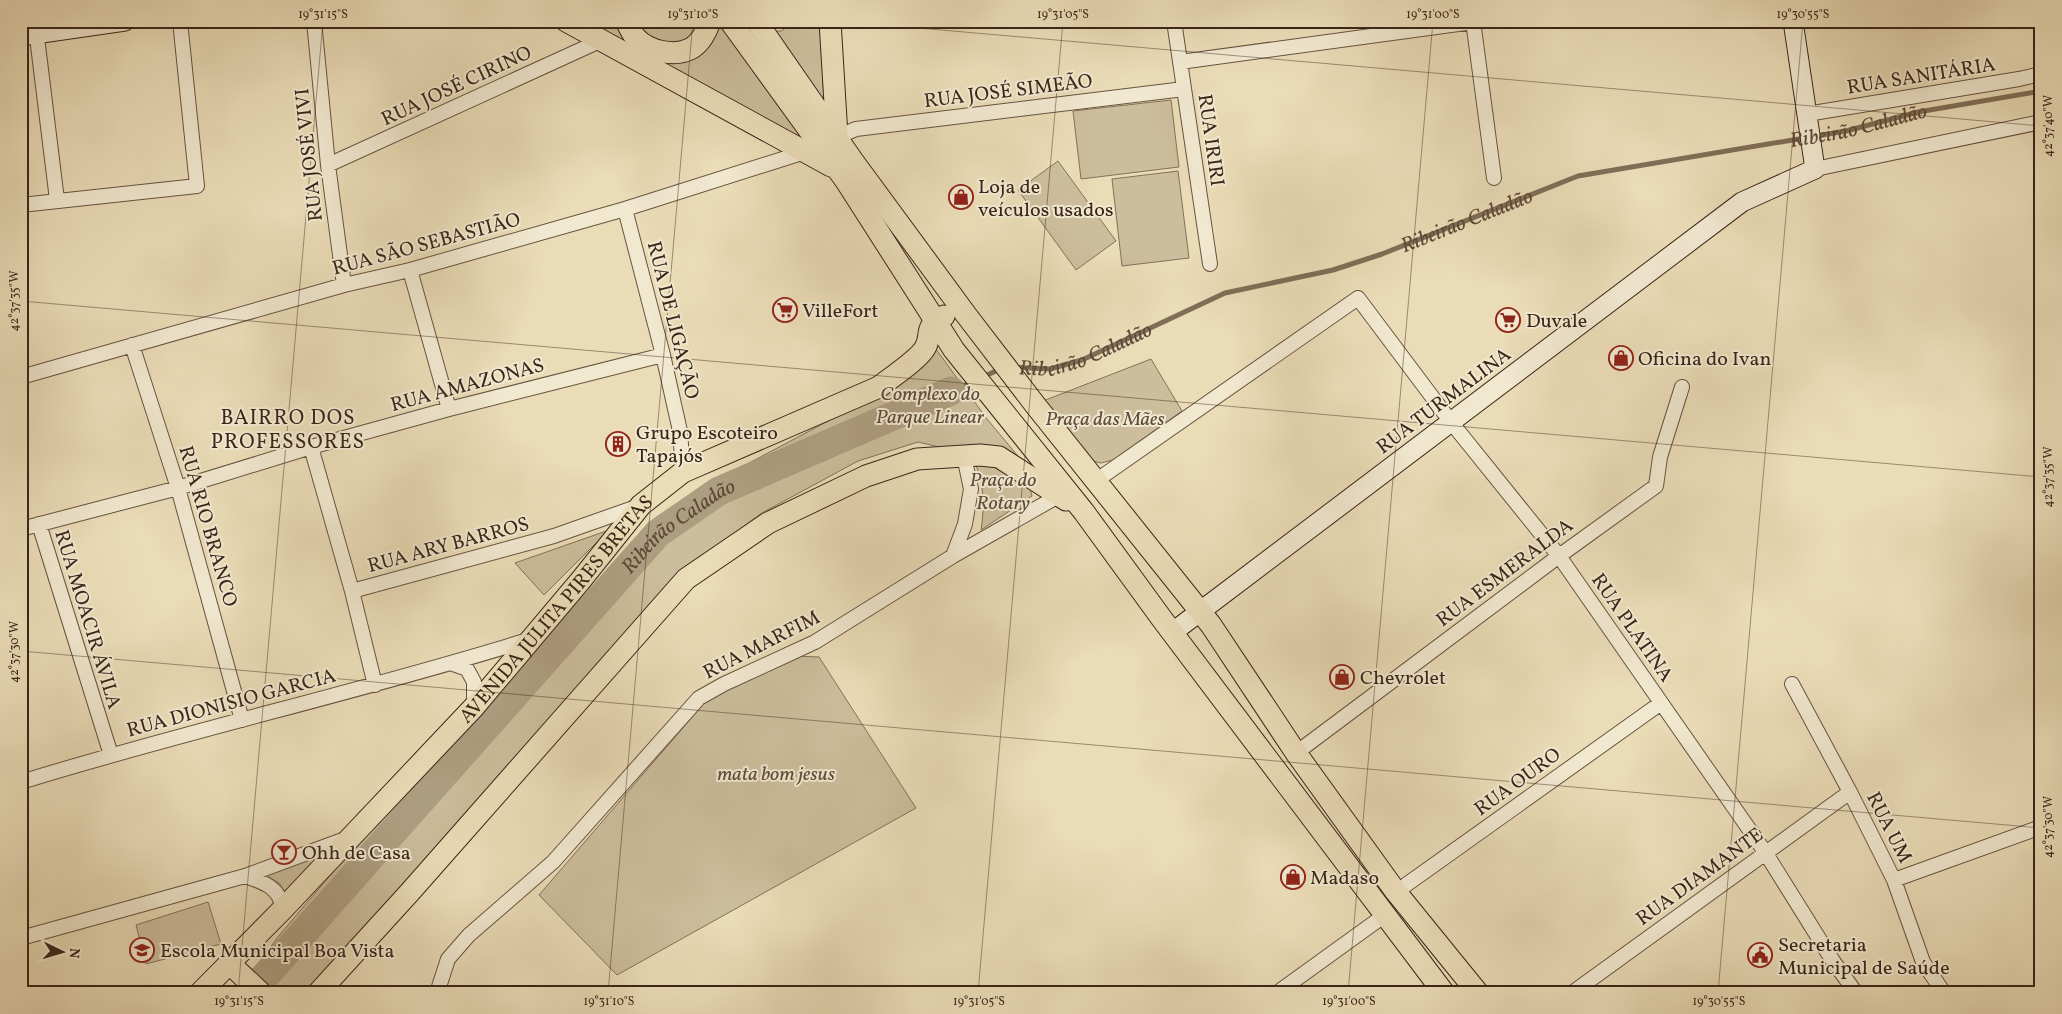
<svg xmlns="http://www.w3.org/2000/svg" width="2062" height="1014" font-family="Vollkorn,serif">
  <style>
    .green { fill: #ccbd9c; stroke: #83715a }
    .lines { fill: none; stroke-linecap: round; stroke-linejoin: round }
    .stream { stroke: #806e57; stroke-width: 5 }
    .river { stroke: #ae9e81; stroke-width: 29 }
    .minor-casing { stroke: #665340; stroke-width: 16 }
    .secondary-casing { stroke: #3a2519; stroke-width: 21 }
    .primary-casing { stroke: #3a2519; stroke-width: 23 }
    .minor { stroke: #f1e8d0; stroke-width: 14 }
    .secondary { stroke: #f1e8d0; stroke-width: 19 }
    .primary { stroke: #eadcb7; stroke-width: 21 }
    .ticks { fill: none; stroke: #3a2519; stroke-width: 1; stroke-opacity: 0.45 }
    .labels { text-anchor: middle; stroke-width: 4; stroke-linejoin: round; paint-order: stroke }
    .street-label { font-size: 20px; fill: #3a2519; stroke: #f1e8d0 }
    .poi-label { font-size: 20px; fill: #3a2519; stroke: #f1e8d0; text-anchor: start }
    .park-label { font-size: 20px; font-style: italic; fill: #5e4b3a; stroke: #f1e8d0 }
    .water-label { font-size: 21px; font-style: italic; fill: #5d4938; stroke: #f1e8d0 }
    .neighbourhood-label { font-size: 21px; letter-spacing: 1px; fill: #3a2519; stroke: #f1e8d0 }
    .neatline { fill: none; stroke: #3a2519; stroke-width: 2 }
    .ticks-label { font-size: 12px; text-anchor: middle; fill: #3a2519 }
  </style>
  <rect width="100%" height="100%" fill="#eadcb7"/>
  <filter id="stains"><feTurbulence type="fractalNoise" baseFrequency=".004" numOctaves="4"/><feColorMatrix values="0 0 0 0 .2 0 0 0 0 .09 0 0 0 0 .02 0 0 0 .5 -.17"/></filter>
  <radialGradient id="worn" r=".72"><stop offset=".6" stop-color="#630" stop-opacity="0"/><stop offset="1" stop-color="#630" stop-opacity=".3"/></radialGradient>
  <path class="green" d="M575 21H616L670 63 717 21H724L807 147Z
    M634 21H698L695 34 679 44 644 38Z
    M797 21H821L824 107 767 31H781Z
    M1171 100 1179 167 1081 179 1073 111Z
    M1058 161 1116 241 1076 270 1018 190Z
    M1178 171 1189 258 1122 266 1112 179Z
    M930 341 987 419 1033 474 956 451 918 442 858 461 762 513 684 570 315 993H238L277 938 350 852 656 524 715 481 866 401Z
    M1151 359 1182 411 1113 460 1101 463 1092 461 1043 401Z
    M974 460 993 463 1029 484 1032 496 981 530C985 504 984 485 974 460Z
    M609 530 544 595 515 563Z
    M794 656 819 657 916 808 617 975 539 895 713 693Z
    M328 852 287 895 279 883 263 874Z
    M208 902 221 944 146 964 136 925Z"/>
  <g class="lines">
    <g class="stream">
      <path id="s1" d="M1013 367 1050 369 1082 360 1225 293 1333 270 1382 254 1578 176 1846 131 1918 112 2041 91"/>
      <path d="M983 377 1000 369"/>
      <path d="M951 391 973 382"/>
    </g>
    <path class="river" id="s2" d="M250 993 658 533 719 491 951 391"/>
    <defs>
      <path id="minor" d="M35 21 57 200
        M314 21 328 165 344 285
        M1174 21 1210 264
        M1473 21 1494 178
        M1180 62 1473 22
        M1807 114 2019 79 2041 74
        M832 139 856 129 1184 89
        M328 165 602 40
        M1815 169 2041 122
        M21 205 197 186 180 21
        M625 209 663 355 680 431 683 472
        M410 270 449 409
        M132 345 178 488 242 720
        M21 377 344 285 410 270 625 209 811 150
        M311 447 352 591 375 685
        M1097 480 1358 298 1451 422 1559 556 1765 852 1833 961 1856 993
        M39 524 111 755
        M21 529 178 488 311 447 449 409 663 355
        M953 556 965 524 971 489 964 456
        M352 591 554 536 639 506
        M453 664 467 669 474 682V707
        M1792 684 1850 792 1894 880 1923 962 1944 993
        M1296 753 1559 556 1656 486 1660 457 1682 387
        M21 782C189 730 361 692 528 640
        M245 876C264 882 280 888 283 909
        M1894 880 2041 827
        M1396 892 1661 703
        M21 938 245 876 345 839
        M437 993 448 959 469 935 553 862 699 698 724 684 815 642 953 556 1060 495 1058 491
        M1277 993 1385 915
        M1572 993 1850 792"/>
      <path id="secondary" d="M21 36 125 21
        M1173 632 1742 202 1815 169 1793 21"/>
      <g id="primary">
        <path d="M566 21 831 166"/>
        <path d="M626 21C629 26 632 34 636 38 648 51 674 57 690 49 700 44 707 31 710 21"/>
        <path d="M730 21 846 181 954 350 1084 512 1162 619 1444 993"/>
        <path d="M756 21 853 161 967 316 1036 406 1211 625 1296 753 1396 892 1478 993"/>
        <path d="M830 21 837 136"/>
        <path d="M229 963 261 993"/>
        <path id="s3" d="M200 993 283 909 474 707 581 580 641 505 683 472 879 387C889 379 919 359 925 348 933 335 922 328 944 316"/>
        <path d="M318 993 410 892 686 579 768 523 866 476 917 459 980 455 999 457 1066 500"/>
      </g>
    </defs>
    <use href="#minor" class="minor-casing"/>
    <use href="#secondary" class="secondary-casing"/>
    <use href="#primary" class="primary-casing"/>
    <use href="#minor" class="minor"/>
    <use href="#secondary" class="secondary"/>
    <use href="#primary" class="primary"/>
  </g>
  <path class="ticks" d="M838 21 2041 126M21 301 2041 477M21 651 2041 828M238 993 323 21M608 993 693 21M978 993 1063 21M1348 993 1433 21M1718 993 1803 21"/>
  <defs>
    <symbol id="shop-ring" viewBox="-11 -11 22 22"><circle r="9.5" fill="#f1e8d0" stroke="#8f2418" stroke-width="1.5"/><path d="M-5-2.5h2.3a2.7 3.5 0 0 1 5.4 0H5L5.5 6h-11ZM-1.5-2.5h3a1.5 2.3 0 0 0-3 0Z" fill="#8f2418"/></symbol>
    <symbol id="supermarket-ring" viewBox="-11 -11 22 22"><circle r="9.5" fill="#f1e8d0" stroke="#8f2418" stroke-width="1.5"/><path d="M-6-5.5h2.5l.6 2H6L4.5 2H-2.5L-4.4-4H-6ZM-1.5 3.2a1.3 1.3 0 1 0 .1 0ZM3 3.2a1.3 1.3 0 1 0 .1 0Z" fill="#8f2418"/></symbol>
    <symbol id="building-ring" viewBox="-11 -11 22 22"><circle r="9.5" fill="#f1e8d0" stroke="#8f2418" stroke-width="1.5"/><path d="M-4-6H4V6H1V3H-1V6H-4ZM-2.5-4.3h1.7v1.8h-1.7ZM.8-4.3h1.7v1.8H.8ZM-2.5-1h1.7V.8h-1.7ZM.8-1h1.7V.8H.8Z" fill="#8f2418"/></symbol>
    <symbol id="bar-ring" viewBox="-11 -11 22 22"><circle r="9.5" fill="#f1e8d0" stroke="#8f2418" stroke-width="1.5"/><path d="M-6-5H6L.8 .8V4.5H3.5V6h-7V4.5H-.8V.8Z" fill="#8f2418"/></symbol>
    <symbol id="school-ring" viewBox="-11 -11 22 22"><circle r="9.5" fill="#f1e8d0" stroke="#8f2418" stroke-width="1.5"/><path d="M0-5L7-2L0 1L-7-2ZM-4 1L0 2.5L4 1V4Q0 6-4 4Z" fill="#8f2418"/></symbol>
    <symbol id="civic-ring" viewBox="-11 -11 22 22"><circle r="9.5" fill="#f1e8d0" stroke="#8f2418" stroke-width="1.5"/><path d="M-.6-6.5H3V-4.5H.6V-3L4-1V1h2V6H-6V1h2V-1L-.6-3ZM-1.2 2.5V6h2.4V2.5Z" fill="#8f2418"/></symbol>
  </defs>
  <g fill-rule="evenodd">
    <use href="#shop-ring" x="947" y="183" width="28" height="28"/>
    <use href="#supermarket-ring" x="771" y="296" width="28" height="28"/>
    <use href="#supermarket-ring" x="1494" y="306" width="28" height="28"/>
    <use href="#shop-ring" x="1607" y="344" width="28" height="28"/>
    <use href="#building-ring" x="604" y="430" width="28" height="28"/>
    <use href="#shop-ring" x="1328" y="663" width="28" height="28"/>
    <use href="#bar-ring" x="270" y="838" width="28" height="28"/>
    <use href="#shop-ring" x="1279" y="863" width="28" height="28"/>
    <use href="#school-ring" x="128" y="936" width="28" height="28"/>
    <use href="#civic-ring" x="1746" y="941" width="28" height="28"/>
  </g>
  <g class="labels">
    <g class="street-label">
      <text transform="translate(1921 75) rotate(-9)" y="7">RUA SANITÁRIA</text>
      <text transform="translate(456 85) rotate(-25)" y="7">RUA JOSÉ CIRINO</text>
      <text transform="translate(1008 90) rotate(-7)" y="7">RUA JOSÉ SIMEÃO</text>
      <text transform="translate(1212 140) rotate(82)" y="7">RUA IRIRI</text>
      <text transform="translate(308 155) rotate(-96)" y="7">RUA JOSÉ VIVI</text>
      <text transform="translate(426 243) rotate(-15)" y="7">RUA SÃO SEBASTIÃO</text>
      <text transform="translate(674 320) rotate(76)" y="7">RUA DE LIGAÇÃO</text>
      <text transform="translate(467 384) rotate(-15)" y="7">RUA AMAZONAS</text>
      <text transform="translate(1443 400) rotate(-37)" y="7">RUA TURMALINA</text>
      <text transform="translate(209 526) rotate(74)" y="7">RUA RIO BRANCO</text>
      <text transform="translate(448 544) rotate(-15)" y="7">RUA ARY BARROS</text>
      <text transform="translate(1504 572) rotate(-37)" y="7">RUA ESMERALDA</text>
      <text dy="7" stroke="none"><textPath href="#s3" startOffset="524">AVENIDA JULITA PIRES BRETAS</textPath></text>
      <text transform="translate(89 619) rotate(73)" y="7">RUA MOACIR ÁVILA</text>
      <text transform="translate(1633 627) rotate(55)" y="7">RUA PLATINA</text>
      <text transform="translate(761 644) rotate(-27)" y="7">RUA MARFIM</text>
      <text transform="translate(231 702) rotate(-15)" y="7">RUA DIONISIO GARCIA</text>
      <text transform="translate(1517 781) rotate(-36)" y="7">RUA OURO</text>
      <text transform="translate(1890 827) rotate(63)" y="7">RUA UM</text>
      <text transform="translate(1699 876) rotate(-36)" y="7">RUA DIAMANTE</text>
    </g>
    <g class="poi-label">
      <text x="978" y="193">Loja de<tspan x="978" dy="23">veículos usados</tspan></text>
      <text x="802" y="317">VilleFort</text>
      <text x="1526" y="327">Duvale</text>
      <text x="1638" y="365">Oficina do Ivan</text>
      <text x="636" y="439">Grupo Escoteiro<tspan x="636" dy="23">Tapajós</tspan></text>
      <text x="1360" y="684">Chevrolet</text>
      <text x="302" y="859">Ohh de Casa</text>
      <text x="1310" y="884">Madaso</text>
      <text x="1778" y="951">Secretaria<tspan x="1778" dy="23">Municipal de Saúde</tspan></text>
      <text x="160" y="957">Escola Municipal Boa Vista</text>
    </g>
    <g class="park-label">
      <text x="930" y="400">Complexo do<tspan x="930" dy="23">Parque Linear</tspan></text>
      <text x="1105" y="425">Praça das Mães</text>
      <text x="1003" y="486">Praça do<tspan x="1003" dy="23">Rotary</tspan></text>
      <text x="776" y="780">mata bom jesus</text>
    </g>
    <g class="water-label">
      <text dy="7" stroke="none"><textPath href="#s1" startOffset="886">Ribeirão Caladão</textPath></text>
      <text dy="7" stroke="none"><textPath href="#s1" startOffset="481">Ribeirão Caladão</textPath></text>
      <text dy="7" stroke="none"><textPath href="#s1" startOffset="76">Ribeirão Caladão</textPath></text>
      <text dy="7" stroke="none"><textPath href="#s2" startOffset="635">Ribeirão Caladão</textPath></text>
    </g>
    <g class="neighbourhood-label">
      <text x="288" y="424">BAIRRO DOS<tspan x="288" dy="24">PROFESSORES</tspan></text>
    </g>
  </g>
  <rect width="2062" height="1014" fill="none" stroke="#eadcb7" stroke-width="55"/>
  <g transform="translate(62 952) rotate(95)" stroke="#f1e8d0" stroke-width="4" paint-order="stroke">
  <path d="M0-4L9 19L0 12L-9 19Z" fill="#3a2519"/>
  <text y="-8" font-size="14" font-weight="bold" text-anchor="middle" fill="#3a2519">N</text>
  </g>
  <rect x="28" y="28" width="2006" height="958" class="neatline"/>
  <g class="ticks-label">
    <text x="323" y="18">19°31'15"S</text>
    <text x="693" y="18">19°31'10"S</text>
    <text x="1063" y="18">19°31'05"S</text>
    <text x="1433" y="18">19°31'00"S</text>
    <text x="1803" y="18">19°30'55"S</text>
    <text transform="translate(2048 126) rotate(-90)" y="4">42°37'40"W</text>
    <text transform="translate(14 301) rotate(-90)" y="4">42°37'35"W</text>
    <text transform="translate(2048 477) rotate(-90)" y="4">42°37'35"W</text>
    <text transform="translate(14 652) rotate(-90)" y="4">42°37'30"W</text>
    <text transform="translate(2048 827) rotate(-90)" y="4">42°37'30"W</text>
    <text x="239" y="1005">19°31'15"S</text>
    <text x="609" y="1005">19°31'10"S</text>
    <text x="979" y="1005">19°31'05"S</text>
    <text x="1349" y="1005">19°31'00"S</text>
    <text x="1719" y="1005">19°30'55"S</text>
  </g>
  <rect width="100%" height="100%" filter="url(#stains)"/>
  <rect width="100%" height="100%" fill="url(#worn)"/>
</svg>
